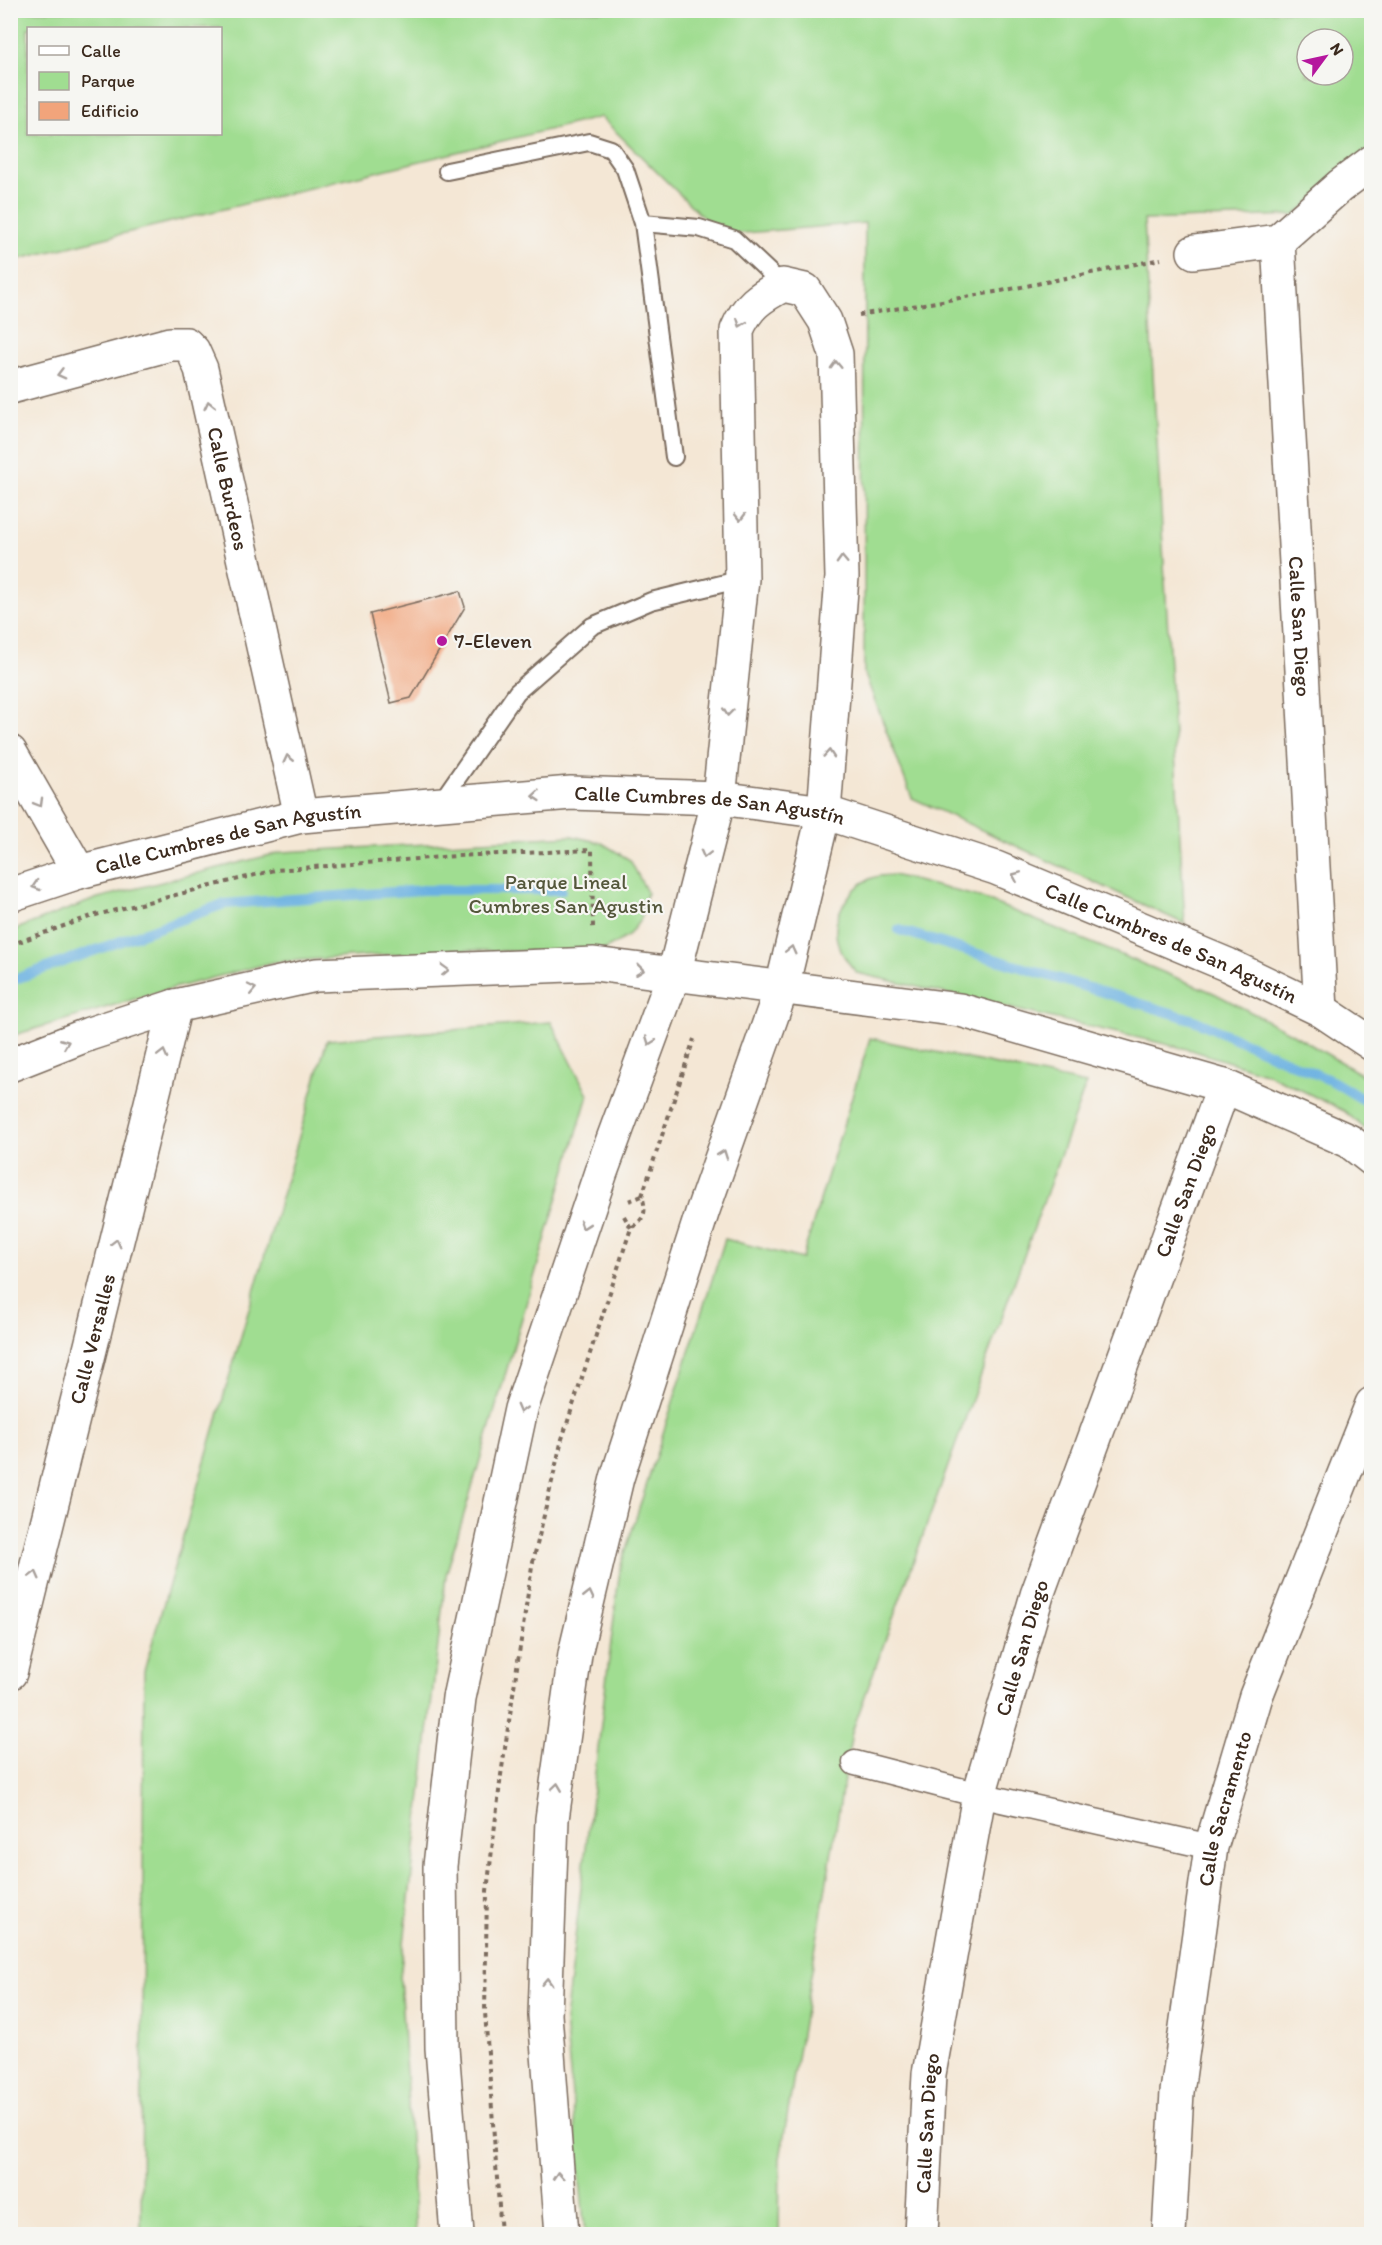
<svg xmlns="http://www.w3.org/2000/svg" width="1382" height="2245" font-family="Itim,sans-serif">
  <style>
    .green { fill: #a0dd91; stroke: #6e8458; stroke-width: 1.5; fill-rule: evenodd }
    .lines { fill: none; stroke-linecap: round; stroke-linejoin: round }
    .stream { stroke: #6ab1e1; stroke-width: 10 }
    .building { fill: #f2a47b }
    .service-casing { stroke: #7c6c5e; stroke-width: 20 }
    .pedestrian-casing { stroke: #7c6c5e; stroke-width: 27 }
    .minor-casing { stroke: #7c6c5e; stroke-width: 36 }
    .tertiary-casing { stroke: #7c6c5e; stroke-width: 36 }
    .path { stroke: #7c6c5e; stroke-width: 4; stroke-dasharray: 4.5 4.5; stroke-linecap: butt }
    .service { stroke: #fff; stroke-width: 16 }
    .pedestrian { stroke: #fff; stroke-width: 24 }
    .minor { stroke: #fff; stroke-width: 33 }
    .tertiary { stroke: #fff; stroke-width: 33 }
    .oneway { stroke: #a79f9a }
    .poi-dot { fill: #b5179e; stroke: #f6f6f2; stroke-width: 2 }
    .labels { text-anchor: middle; stroke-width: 4.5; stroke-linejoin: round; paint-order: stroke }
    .street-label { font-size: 21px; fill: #3b2a1e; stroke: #f6f6f2 }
    .poi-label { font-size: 21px; fill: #3b2a1e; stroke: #f6f6f2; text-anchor: start }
    .park-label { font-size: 21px; fill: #54573b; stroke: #f6f6f2 }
  </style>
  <rect width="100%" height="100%" fill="#f6f6f2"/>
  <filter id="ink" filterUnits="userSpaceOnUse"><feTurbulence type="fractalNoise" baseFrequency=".0167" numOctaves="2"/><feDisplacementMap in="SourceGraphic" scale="12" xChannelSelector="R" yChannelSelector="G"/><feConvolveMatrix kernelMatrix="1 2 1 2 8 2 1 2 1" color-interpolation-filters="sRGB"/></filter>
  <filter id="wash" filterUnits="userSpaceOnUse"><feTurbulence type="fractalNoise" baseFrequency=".008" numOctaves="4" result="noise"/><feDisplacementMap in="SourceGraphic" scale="24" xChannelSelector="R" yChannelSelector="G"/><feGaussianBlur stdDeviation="1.35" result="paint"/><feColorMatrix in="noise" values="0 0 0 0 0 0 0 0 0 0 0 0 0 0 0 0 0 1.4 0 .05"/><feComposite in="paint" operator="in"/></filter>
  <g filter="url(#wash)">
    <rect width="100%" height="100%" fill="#f4e7d5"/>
    <path class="green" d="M10 11H1371V147L1295 215 1144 220 1185 924 912 798 864 672 865 223 721 235 601 117 11 261ZM28 28H220V134H28ZM1307 39H1343V75H1307Z
      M572 836 602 843 630 860 647 892 641 919 628 936 599 953 460 950 274 962 158 992 11 1036V931L98 898 282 852Z
      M893 875 979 897 1214 993 1291 1033 1371 1080V1134L1344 1111 1268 1074 1191 1050 857 973C847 962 836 948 836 932 835 909 855 881 879 876 883 875 888 876 893 875Z
      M551 1022 588 1095 446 1575 400 1978 416 2234H141L144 1671 327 1040Z
      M870 1038 1086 1084 852 1732 780 2159 779 2234H585L565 2020 620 1568 725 1239 802 1259Z"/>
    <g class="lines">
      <path class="stream" d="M899 930 1194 1020 1334 1082 1372 1105
        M10 981 224 904 423 890H561"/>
    </g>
    <g id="blocks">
      <path class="building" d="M460 591 465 607 411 698 391 703 370 614Z"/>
    </g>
  </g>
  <g filter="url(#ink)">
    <use href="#blocks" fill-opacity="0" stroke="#7c6c5e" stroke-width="1.5"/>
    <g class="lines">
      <defs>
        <path id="service" d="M447 171 589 142 611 149 625 169 643 223 674 457
          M643 223 699 228 734 239 783 285
          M440 803 517 692 592 626 651 601 742 579"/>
        <path id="pedestrian" d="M855 1763 979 1795 1211 1847"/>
        <g id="minor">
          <path id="s1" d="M1278 241 1321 1010"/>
          <path d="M1194 252 1278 241 1340 186 1372 162"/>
          <path id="s2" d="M10 387 170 344H186L193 351 201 369 301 816"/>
          <path d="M10 752 79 872"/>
          <path d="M719 798 742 579 737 330C747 306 760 297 783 285L805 290 825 321 836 354 842 577 824 812"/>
          <path id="s3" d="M10 1673 175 1006"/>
          <path id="s4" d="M921 2234 929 2074 979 1795 1037 1595 1224 1086"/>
          <path id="s5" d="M1169 2234 1177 2092 1211 1847 1256 1696 1372 1404"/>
        </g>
        <g id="tertiary">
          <path id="s6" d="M10 895 79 872 301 816 571 793 719 798 824 812 996 868 1228 965 1321 1010 1372 1044"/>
          <path d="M10 1065 89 1034 175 1006 316 975 594 964 960 1010 1224 1086 1349 1141 1372 1159"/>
          <path d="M457 2234 442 2048 440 1866 459 1698 521 1409 601 1172 674 974 719 798"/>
          <path d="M562 2234 545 2015 552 1819 575 1654 617 1478 703 1210 782 987 824 812"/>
        </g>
      </defs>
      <use href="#service" class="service-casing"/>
      <use href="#pedestrian" class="pedestrian-casing"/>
      <use href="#minor" class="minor-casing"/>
      <use href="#tertiary" class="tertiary-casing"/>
      <path class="path" d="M859 315 1001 291 1161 259
        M10 945 92 916 275 870 455 856 592 850 593 928
        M629 1201 642 1196
        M624 1216 631 1228
        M501 2234 485 2012 487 1891 501 1775 532 1566 562 1439 631 1228C645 1219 647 1212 642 1196L694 1039"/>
      <use href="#service" class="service"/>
      <use href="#pedestrian" class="pedestrian"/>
      <use href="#minor" class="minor"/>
      <use href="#tertiary" class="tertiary"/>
    </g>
    <defs><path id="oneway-chevron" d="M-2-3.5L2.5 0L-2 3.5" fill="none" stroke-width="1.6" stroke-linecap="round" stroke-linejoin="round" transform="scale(1.5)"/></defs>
    <g class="oneway">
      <use href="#oneway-chevron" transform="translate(741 323) rotate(111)"/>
      <use href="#oneway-chevron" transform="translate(836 365) rotate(-92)"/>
      <use href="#oneway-chevron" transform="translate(61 374) rotate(165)"/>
      <use href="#oneway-chevron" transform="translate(209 405) rotate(-103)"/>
      <use href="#oneway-chevron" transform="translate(740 517) rotate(89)"/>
      <use href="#oneway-chevron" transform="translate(842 560) rotate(-92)"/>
      <use href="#oneway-chevron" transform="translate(728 712) rotate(96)"/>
      <use href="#oneway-chevron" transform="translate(829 754) rotate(-86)"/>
      <use href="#oneway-chevron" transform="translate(288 759) rotate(-103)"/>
      <use href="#oneway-chevron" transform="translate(536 796) rotate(175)"/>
      <use href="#oneway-chevron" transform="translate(39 803) rotate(60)"/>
      <use href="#oneway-chevron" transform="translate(705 854) rotate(104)"/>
      <use href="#oneway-chevron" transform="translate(1016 876) rotate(-157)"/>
      <use href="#oneway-chevron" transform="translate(36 886) rotate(162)"/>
      <use href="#oneway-chevron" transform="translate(791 950) rotate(-76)"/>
      <use href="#oneway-chevron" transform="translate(445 970) rotate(-2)"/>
      <use href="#oneway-chevron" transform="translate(640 970) rotate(7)"/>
      <use href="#oneway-chevron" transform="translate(252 989) rotate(-12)"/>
      <use href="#oneway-chevron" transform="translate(650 1041) rotate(110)"/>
      <use href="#oneway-chevron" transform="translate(65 1043) rotate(-22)"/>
      <use href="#oneway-chevron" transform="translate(163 1054) rotate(-76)"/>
      <use href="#oneway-chevron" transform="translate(723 1154) rotate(-70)"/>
      <use href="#oneway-chevron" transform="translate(584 1225) rotate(109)"/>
      <use href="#oneway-chevron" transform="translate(116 1243) rotate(-76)"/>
      <use href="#oneway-chevron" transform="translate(521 1409) rotate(105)"/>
      <use href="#oneway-chevron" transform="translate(35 1575) rotate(-76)"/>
      <use href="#oneway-chevron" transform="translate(589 1595) rotate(-77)"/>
      <use href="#oneway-chevron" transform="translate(557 1787) rotate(-82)"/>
      <use href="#oneway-chevron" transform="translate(547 1982) rotate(-88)"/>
      <use href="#oneway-chevron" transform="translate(558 2176) rotate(-94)"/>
    </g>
  </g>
  <circle class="poi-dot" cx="442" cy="641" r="6"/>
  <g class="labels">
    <g class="street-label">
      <text dy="7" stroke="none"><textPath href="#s2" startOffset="334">Calle Burdeos</textPath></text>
      <text dy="7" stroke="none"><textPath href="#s1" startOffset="386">Calle San Diego</textPath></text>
      <text dy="7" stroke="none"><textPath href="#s6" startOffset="712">Calle Cumbres de San Agustín</textPath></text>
      <text dy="7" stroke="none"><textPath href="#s6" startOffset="226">Calle Cumbres de San Agustín</textPath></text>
      <text dy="7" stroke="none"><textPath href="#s6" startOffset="1198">Calle Cumbres de San Agustín</textPath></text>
      <text dy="7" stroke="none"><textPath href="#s4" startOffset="1083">Calle San Diego</textPath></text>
      <text dy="7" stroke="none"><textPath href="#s3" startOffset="344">Calle Versalles</textPath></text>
      <text dy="7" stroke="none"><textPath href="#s4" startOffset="597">Calle San Diego</textPath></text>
      <text dy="7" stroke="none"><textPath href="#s5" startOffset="430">Calle Sacramento</textPath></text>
      <text dy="7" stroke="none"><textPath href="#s4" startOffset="111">Calle San Diego</textPath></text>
    </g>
    <g class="poi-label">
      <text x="454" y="648">7-Eleven</text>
    </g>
    <g class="park-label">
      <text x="566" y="889">Parque Lineal<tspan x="566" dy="24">Cumbres San Agustin</tspan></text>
    </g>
  </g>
  <rect width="1382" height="2245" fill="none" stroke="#f6f6f2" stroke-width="36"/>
  <rect x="27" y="27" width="195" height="108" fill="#f6f6f2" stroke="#aba49d" stroke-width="1.5"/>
  <rect x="39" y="46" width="30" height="9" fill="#ffffff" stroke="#aba49d" stroke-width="1.5"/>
  <text x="81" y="57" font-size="18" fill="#3b2a1e">Calle</text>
  <rect x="39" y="72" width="30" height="18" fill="#a0dd91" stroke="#aba49d" stroke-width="1.5"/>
  <text x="81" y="87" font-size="18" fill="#3b2a1e">Parque</text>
  <rect x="39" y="102" width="30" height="18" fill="#f2a47b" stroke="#aba49d" stroke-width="1.5"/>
  <text x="81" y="117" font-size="18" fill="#3b2a1e">Edificio</text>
  <g transform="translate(1325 57) rotate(57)"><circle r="28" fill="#f6f6f2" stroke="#aba49d" stroke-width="1.5"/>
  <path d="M0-4.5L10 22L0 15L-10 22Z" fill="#b5179e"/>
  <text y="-9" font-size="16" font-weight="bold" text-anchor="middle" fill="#3b2a1e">N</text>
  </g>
</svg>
